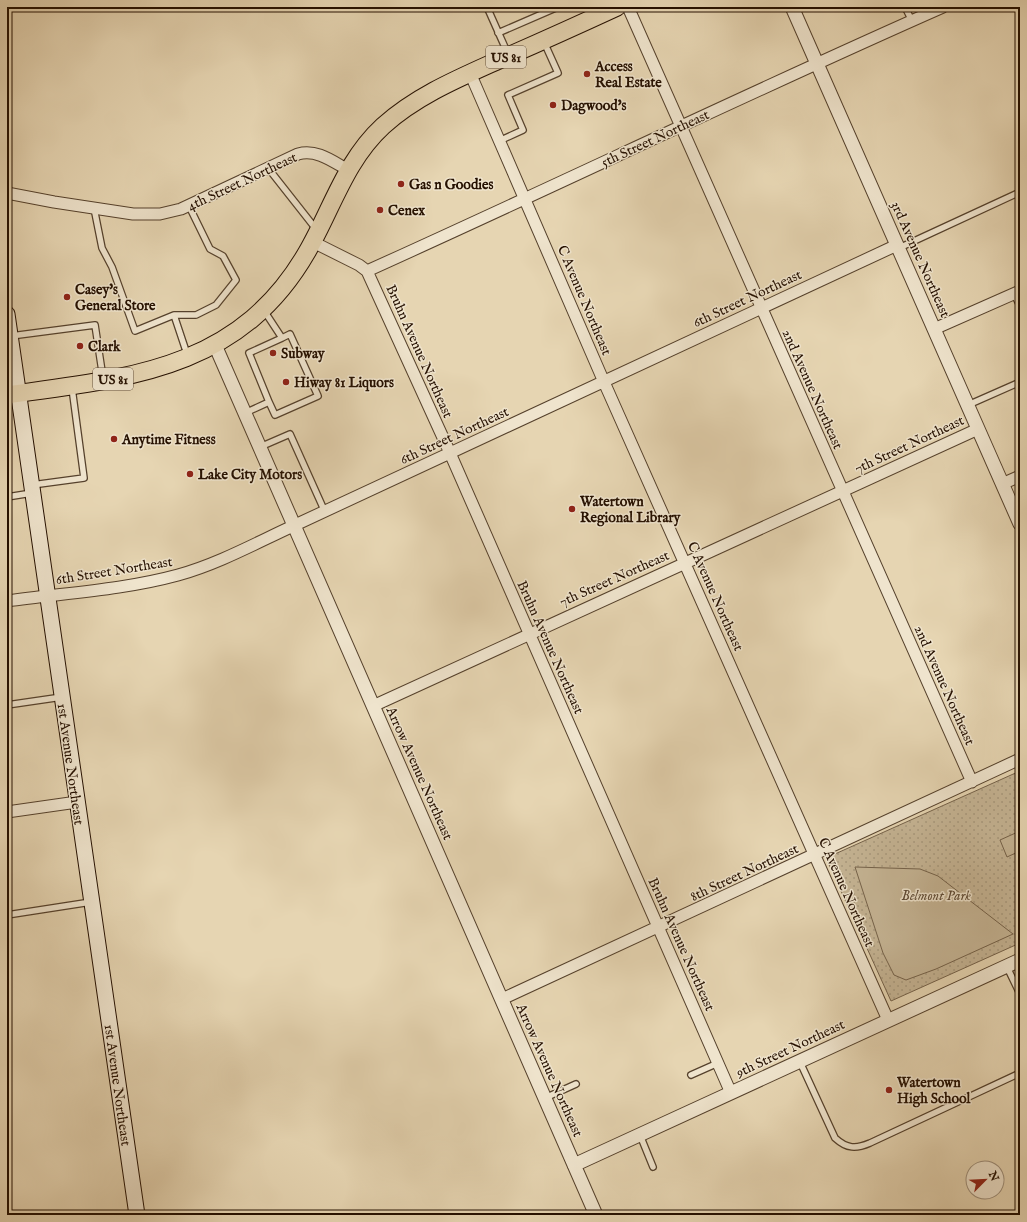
<svg xmlns="http://www.w3.org/2000/svg" width="1027" height="1222" font-family="'IM FELL English',serif">
  <style>
    .green { fill: url(#green-dots); stroke: #75624a }
    .pitch { fill: #c5b494; stroke: #75624a }
    .lines { fill: none; stroke-linecap: round; stroke-linejoin: round }
    .service-casing { stroke: #55412c; stroke-width: 8 }
    .minor-casing { stroke: #55412c; stroke-width: 13 }
    .tertiary-casing { stroke: #55412c; stroke-width: 15 }
    .secondary-casing { stroke: #251000; stroke-width: 17 }
    .primary-casing { stroke: #251000; stroke-width: 19 }
    .service { stroke: #efe4cd; stroke-width: 5.5 }
    .minor { stroke: #efe4cd; stroke-width: 11 }
    .tertiary { stroke: #efe4cd; stroke-width: 13 }
    .secondary { stroke: #efe4cd; stroke-width: 15 }
    .primary { stroke: #e6d5b2; stroke-width: 17 }
    .poi-dot { fill: #8f2418; stroke: #efe4cd; stroke-width: 1.5 }
    .labels { text-anchor: middle; stroke-width: 3; stroke-linejoin: round; paint-order: stroke }
    .shield { fill: #efe4cd; stroke: #62503e; stroke-width: 1 }
    .shield-label { font-size: 13px; font-weight: bold; fill: #251000 }
    .poi-label { font-size: 14px; font-weight: bold; fill: #251000; stroke: #efe4cd; text-anchor: start }
    .street-label { font-size: 14px; fill: #251000; stroke: #efe4cd }
    .park-label { font-size: 14px; font-style: italic; fill: #5d4934; stroke: #efe4cd }
  </style>
  <defs>
    <pattern id="green-dots" width="8" height="8" patternUnits="userSpaceOnUse"><rect width="8" height="8" fill="#c5b494"/><path d="M2 2h.1M6 6h.1" fill="none" stroke="#a99a7e" stroke-width="1.8" stroke-linecap="round"/></pattern>
  </defs>
  <rect width="100%" height="100%" fill="#e6d5b2"/>
  <filter id="stains"><feTurbulence type="fractalNoise" baseFrequency=".005" numOctaves="4"/><feColorMatrix values="0 0 0 0 .2 0 0 0 0 .09 0 0 0 0 .02 0 0 0 .5 -.17"/></filter>
  <radialGradient id="worn" r=".72"><stop offset=".6" stop-color="#630" stop-opacity="0"/><stop offset="1" stop-color="#630" stop-opacity=".3"/></radialGradient>
  <path class="green" d="M1020 771V943L891 1001 826 858Z"/>
  <path class="pitch" d="M1020 831V851L1007 857 1000 840Z
    M855 867 920 869 938 876 1013 934 936 969 906 980 894 975 883 953Z"/>
  <g class="lines">
    <defs>
      <path id="service" d="M487 7 508 54
        M905 7 912 21
        M498 33 558 7
        M499 141 523 130 508 95 558 73 544 42
        M268 168 316 229
        M94 208 102 248 112 267 135 331 174 315H196L216 305 236 280 223 256 210 249 189 206
        M899 248 1020 192
        M1014 294 1020 306
        M174 315 187 354
        M11 336 95 325 103 378
        M269 402 275 415 318 396 290 334 282 338
        M968 405 1020 382
        M245 413 269 402 249 353 282 338 263 309
        M260 447 290 434 325 512
        M32 485 84 478 72 388
        M7 497 32 493
        M7 705 62 697
        M7 915 91 902
        M1007 967 1020 994
        M800 1062 835 1138C847 1149 856 1149 870 1143L1020 1073
        M691 1075 718 1063
        M545 1098 576 1084
        M640 1135 653 1167"/>
      <path id="minor" d="M628 7 972 782
        M470 73 604 382 888 1020
        M7 193 54 202 133 214H160L181 209 298 154C317 149 332 161 348 170
        M313 242 359 265 367 271 450 453 731 1093
        M367 271C560 184 750 92 943 7
        M934 329 1020 291
        M1002 484 1020 476
        M7 601C64 593 123 590 178 575 218 564 256 543 293 526L897 245
        M373 706 978 429
        M7 812 77 802
        M502 999 1020 759"/>
      <path id="tertiary" d="M792 7 1020 524
        M215 345 596 1215
        M574 1165 1020 960"/>
      <path id="secondary" d="M7 314 137 1215"/>
      <path id="primary" d="M7 395C128 378 239 370 307 252 332 209 345 161 383 126 416 96 459 78 499 60 538 43 578 25 617 7"/>
    </defs>
    <use href="#service" class="service-casing"/>
    <use href="#minor" class="minor-casing"/>
    <use href="#tertiary" class="tertiary-casing"/>
    <use href="#secondary" class="secondary-casing"/>
    <use href="#primary" class="primary-casing"/>
    <use href="#service" class="service"/>
    <use href="#minor" class="minor"/>
    <use href="#tertiary" class="tertiary"/>
    <use href="#secondary" class="secondary"/>
    <use href="#primary" class="primary"/>
  </g>
  <g class="poi-dot">
    <circle cx="587" cy="74" r="4"/>
    <circle cx="553" cy="105" r="4"/>
    <circle cx="401" cy="184" r="4"/>
    <circle cx="380" cy="210" r="4"/>
    <circle cx="67" cy="297" r="4"/>
    <circle cx="80" cy="346" r="4"/>
    <circle cx="273" cy="353" r="4"/>
    <circle cx="286" cy="382" r="4"/>
    <circle cx="114" cy="439" r="4"/>
    <circle cx="190" cy="474" r="4"/>
    <circle cx="572" cy="509" r="4"/>
    <circle cx="889" cy="1090" r="4"/>
  </g>
  <g class="labels">
    <g class="shield">
      <rect x="486" y="46" width="40" height="22" rx="3"/>
      <rect x="93" y="368" width="40" height="22" rx="3"/>
    </g>
    <g class="shield-label">
      <text x="506" y="62">US 81</text>
      <text x="113" y="384">US 81</text>
    </g>
    <g class="poi-label">
      <text x="595" y="71">Access<tspan x="595" dy="16">Real Estate</tspan></text>
      <text x="561" y="110">Dagwood's</text>
      <text x="409" y="189">Gas n Goodies</text>
      <text x="388" y="215">Cenex</text>
      <text x="75" y="294">Casey's<tspan x="75" dy="16">General Store</tspan></text>
      <text x="88" y="351">Clark</text>
      <text x="281" y="358">Subway</text>
      <text x="294" y="387">Hiway 81 Liquors</text>
      <text x="122" y="444">Anytime Fitness</text>
      <text x="198" y="479">Lake City Motors</text>
      <text x="580" y="506">Watertown<tspan x="580" dy="16">Regional Library</tspan></text>
      <text x="897" y="1087">Watertown<tspan x="897" dy="16">High School</tspan></text>
    </g>
    <g class="street-label">
      <text transform="translate(655 138) rotate(-25)" y="5">5th Street Northeast</text>
      <text transform="translate(242 181) rotate(-25)" y="5">4th Street Northeast</text>
      <text transform="translate(921 259) rotate(66)" y="5">3rd Avenue Northeast</text>
      <text transform="translate(747 298) rotate(-25)" y="5">6th Street Northeast</text>
      <text transform="translate(585 300) rotate(67)" y="5">C Avenue Northeast</text>
      <text transform="translate(420 351) rotate(66)" y="5">Bruhn Avenue Northeast</text>
      <text transform="translate(813 389) rotate(66)" y="5">2nd Avenue Northeast</text>
      <text transform="translate(454 435) rotate(-25)" y="5">6th Street Northeast</text>
      <text transform="translate(909 444) rotate(-25)" y="5">7th Street Northeast</text>
      <text transform="translate(114 570) rotate(-9)" y="5">6th Street Northeast</text>
      <text transform="translate(614 578) rotate(-24)" y="5">7th Street Northeast</text>
      <text transform="translate(716 596) rotate(66)" y="5">C Avenue Northeast</text>
      <text transform="translate(551 647) rotate(66)" y="5">Bruhn Avenue Northeast</text>
      <text transform="translate(945 685) rotate(66)" y="5">2nd Avenue Northeast</text>
      <text transform="translate(71 764) rotate(82)" y="5">1st Avenue Northeast</text>
      <text transform="translate(420 773) rotate(66)" y="5">Arrow Avenue Northeast</text>
      <text transform="translate(744 872) rotate(-25)" y="5">8th Street Northeast</text>
      <text transform="translate(847 892) rotate(66)" y="5">C Avenue Northeast</text>
      <text transform="translate(682 944) rotate(66)" y="5">Bruhn Avenue Northeast</text>
      <text transform="translate(790 1048) rotate(-25)" y="5">9th Street Northeast</text>
      <text transform="translate(550 1070) rotate(66)" y="5">Arrow Avenue Northeast</text>
      <text transform="translate(118 1085) rotate(82)" y="5">1st Avenue Northeast</text>
    </g>
    <g class="park-label">
      <text x="936" y="900">Belmont Park</text>
    </g>
  </g>
  <rect width="1027" height="1222" fill="none" stroke="#e6d5b2" stroke-width="24"/>
  <rect x="8" y="8" width="1011" height="1206" fill="none" stroke="#251000" stroke-width="2"/>
  <rect x="12" y="12" width="1003" height="1198" fill="none" stroke="#251000"/>
  <g transform="translate(985 1180) rotate(66)"><circle r="19" fill="#efe4cd" stroke="#9e8f7b"/>
  <path d="M0-3L7 15L0 10L-7 15Z" fill="#8f2418"/>
  <text y="-6" font-size="11" font-weight="bold" text-anchor="middle" fill="#251000">N</text>
  </g>
  <rect width="100%" height="100%" filter="url(#stains)"/>
  <rect width="100%" height="100%" fill="url(#worn)"/>
</svg>
